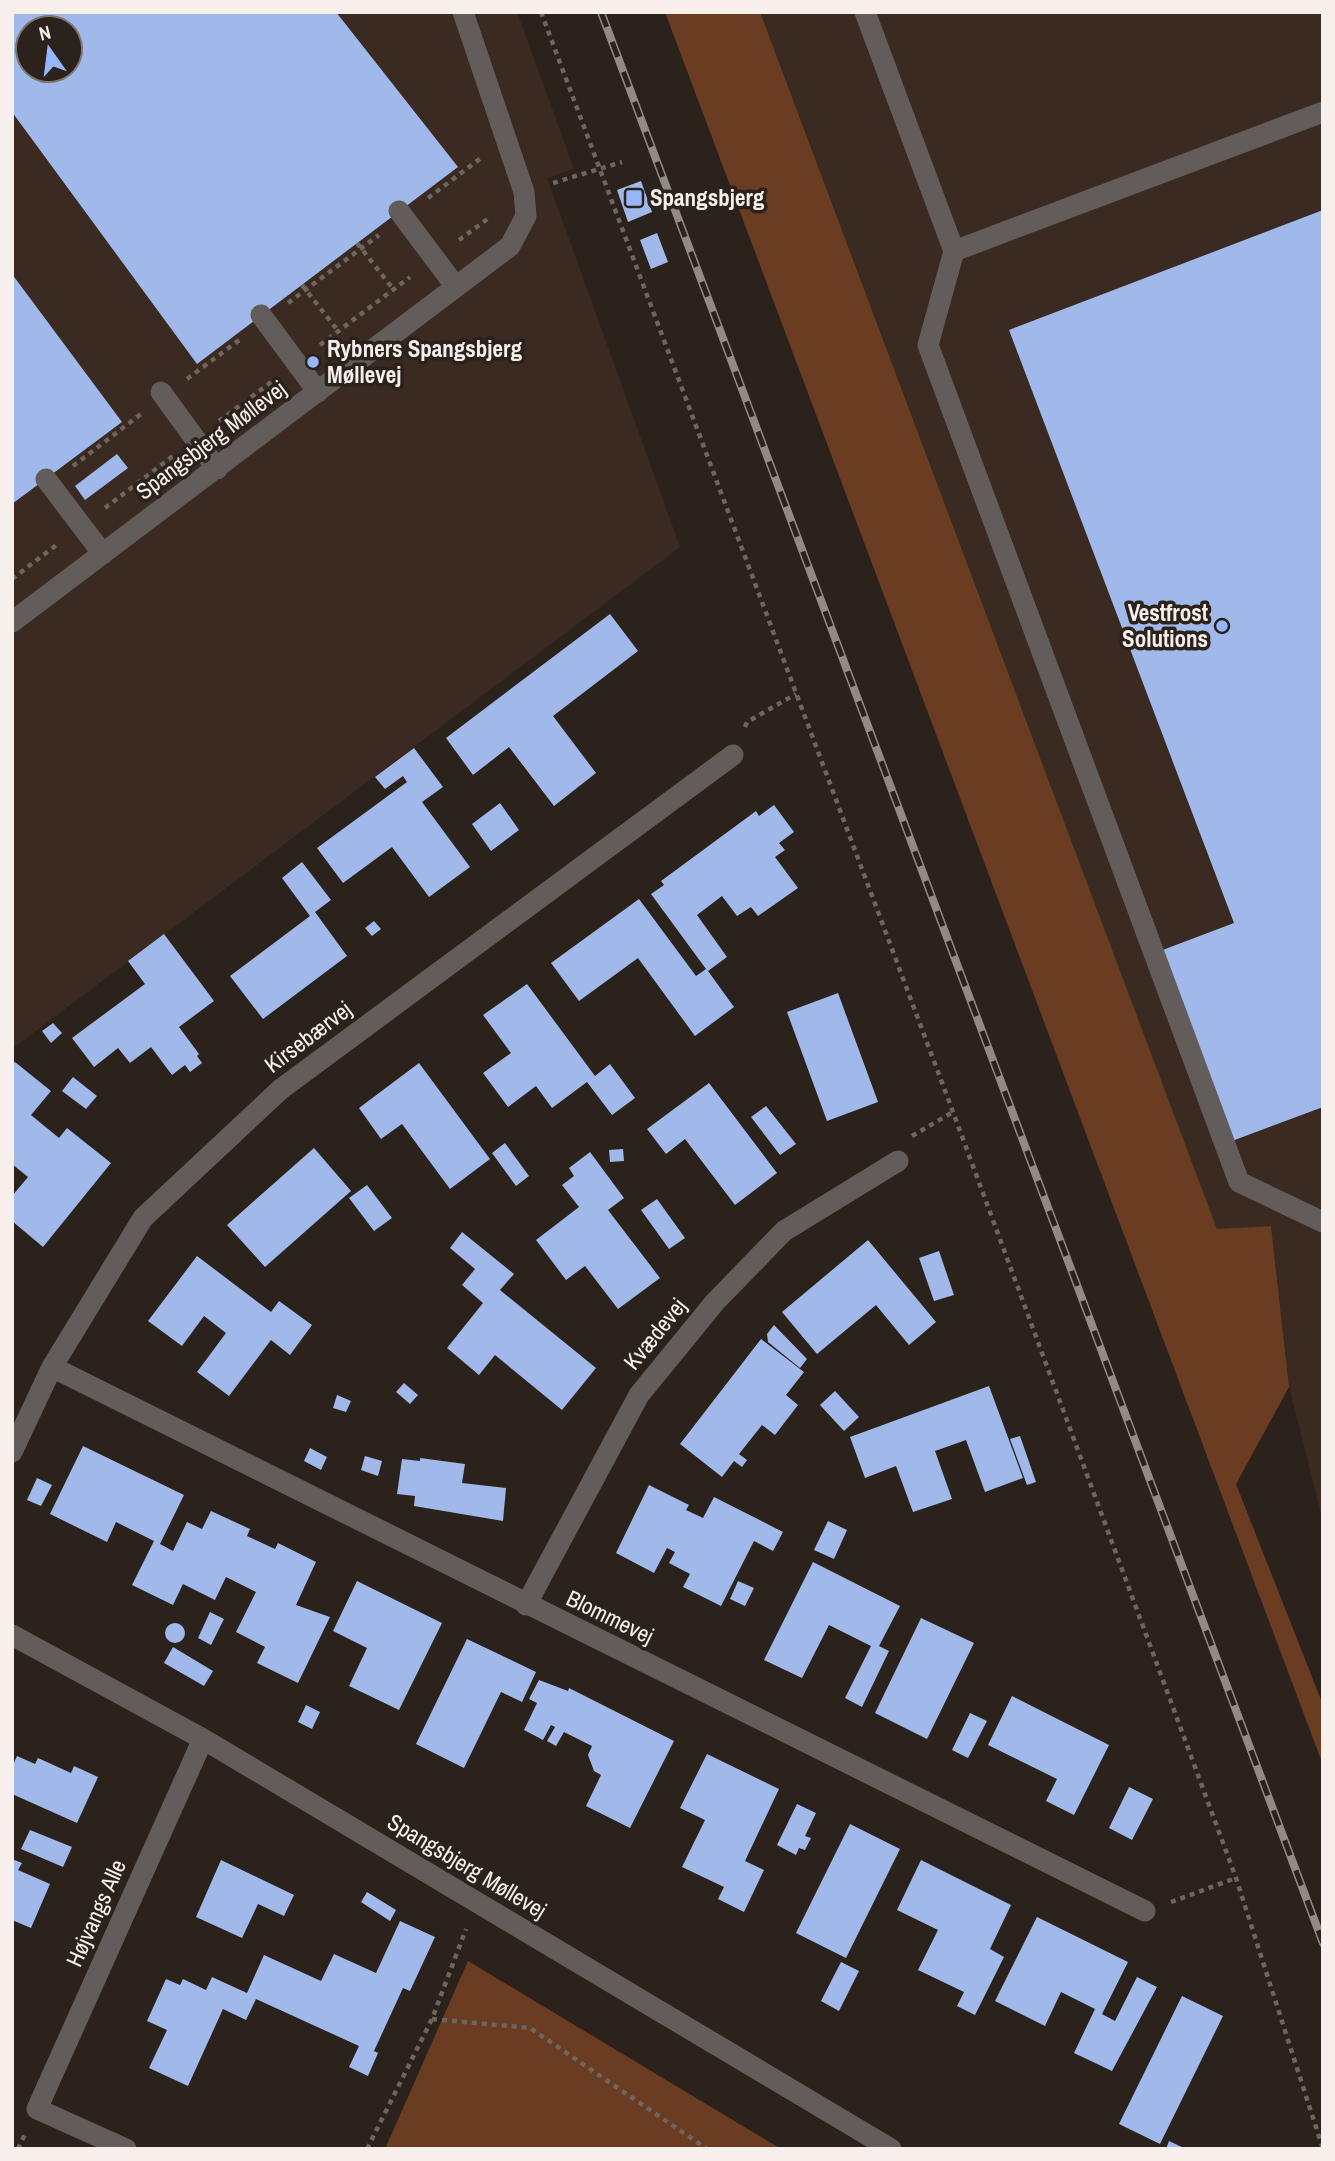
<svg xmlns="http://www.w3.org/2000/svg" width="1335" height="2161" font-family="'Archivo Narrow',sans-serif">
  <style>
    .built { fill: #3a2a21; fill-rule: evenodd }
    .forest { fill: #6a3d22 }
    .building { fill: #a1b8ea; fill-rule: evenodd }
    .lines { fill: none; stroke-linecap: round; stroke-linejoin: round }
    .path { stroke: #6e655f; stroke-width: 4.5; stroke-dasharray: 5 5; stroke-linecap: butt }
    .minor { stroke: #625d5a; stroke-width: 21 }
    .rail-casing { stroke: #928a85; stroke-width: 8 }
    .rail { stroke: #2c221c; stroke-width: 5; stroke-dasharray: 16; stroke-linecap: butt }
    .poi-dot { fill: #95b6fd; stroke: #2c221c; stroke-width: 2.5 }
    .labels { text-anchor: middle; stroke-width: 7; stroke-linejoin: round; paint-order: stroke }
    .poi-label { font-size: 23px; font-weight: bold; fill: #f6efeb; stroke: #2c221c; text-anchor: start }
    .street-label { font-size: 23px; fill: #f6efeb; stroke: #2c221c }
  </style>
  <rect width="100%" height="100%" fill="#2c221c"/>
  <path class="built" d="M12 12H517L574 169 547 178 680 547 12 1049ZM28 28H70V70H28Z
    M760 12H1323V1522L1289 1387 1271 1226 1217 1229Z"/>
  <path class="forest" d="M665 12H760L1217 1229 1271 1226 1289 1387 1236 1484 1323 1705V1765Z
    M468 1961 781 2149H385Z"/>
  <path class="building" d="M12 12H336L458 167 197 364 12 112ZM28 28H70V70H28Z
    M641 181 652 212 628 222 617 190Z
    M1323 210V1107L1232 1141 1160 951 1234 923 1009 330Z
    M657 233 668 262 651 269 640 240Z
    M12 274 122 422 12 504Z
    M117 454 128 468 85 500 75 486Z
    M610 614 638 651 553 716 596 773 554 806 509 747 473 775 446 738Z
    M414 748 443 787 422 802 470 867 429 897 392 847 343 883 317 848 407 782 403 776 385 789 375 777Z
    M500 803 519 830 491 851 472 824Z
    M774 805 794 832 779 843 785 850 775 857 798 888 758 916 751 907 737 916 722 896 697 915 727 957 708 971 734 1007 695 1036 638 958 579 1001 551 963 639 899 696 976 706 969 651 894 664 885 661 881 756 811 759 816Z
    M302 862 331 900 315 912 347 956 263 1019 230 976 310 916 282 878Z
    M374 921 381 929 372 936 365 928Z
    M164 934 214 1001 179 1027 199 1054 197 1056 202 1063 190 1072 185 1065 172 1075 151 1047 130 1063 118 1048 94 1067 72 1038 145 984 128 961Z
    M527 984 595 1076 610 1064 635 1098 612 1115 587 1082 552 1108 536 1086 508 1107 483 1073 511 1053 483 1015Z
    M838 993 878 1102 827 1121 787 1012Z
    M53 1023 62 1033 51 1043 42 1031Z
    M15 1062 51 1091 31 1115 59 1138 67 1128 111 1163 43 1247 12 1221V1196L28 1177 12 1164V1065Z
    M419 1063 490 1159 450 1189 402 1124 381 1139 359 1108Z
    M73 1077 97 1096 86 1109 62 1091Z
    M709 1083 777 1173 735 1205 685 1139 666 1154 647 1129Z
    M766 1106 796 1144 780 1155 751 1117Z
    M505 1143 529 1176 516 1186 492 1153Z
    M314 1148 351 1191 265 1267 227 1225Z
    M623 1149 624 1161 610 1162 609 1150Z
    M590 1152 624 1198 608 1210 660 1278 618 1309 585 1266 566 1280 536 1240 579 1207 562 1185 574 1176 569 1168Z
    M367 1185 392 1218 374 1231 349 1198Z
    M657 1199 685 1238 669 1249 641 1210Z
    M462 1232 514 1274 500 1290 596 1368 562 1410 495 1355 479 1375 447 1348 483 1303 462 1285 475 1269 450 1248Z
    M868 1240 936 1322 909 1345 876 1305 817 1354 782 1312Z
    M939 1251 954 1295 934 1301 919 1258Z
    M197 1256 271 1312 279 1301 312 1325 290 1355 271 1340 229 1396 197 1372 226 1333 204 1316 182 1346 148 1321Z
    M774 1325 807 1359 800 1368 768 1342 767 1334Z
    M761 1339 804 1372 786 1395 798 1405 775 1435 762 1425 739 1454 747 1460 742 1467 734 1461 722 1477 680 1444Z
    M404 1383 418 1395 410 1404 396 1392Z
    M989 1386 1023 1478 985 1492 966 1440 935 1451 952 1499 913 1512 896 1466 865 1478 850 1437Z
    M835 1391 859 1417 844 1431 820 1405Z
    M337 1395 351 1401 346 1412 333 1408Z
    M1020 1436 1036 1482 1027 1485 1010 1439Z
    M83 1446 184 1495 160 1544 173 1551 187 1522 202 1529 211 1511 250 1529 247 1536 275 1549 278 1543 316 1562 296 1605 330 1617 298 1683 257 1663 265 1647 236 1632 256 1592 226 1577 215 1600 183 1584 173 1605 132 1585 154 1541 116 1522 107 1542 50 1514Z
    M310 1448 327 1457 321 1470 304 1461Z
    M365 1456 382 1461 378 1476 361 1470Z
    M420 1458 465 1464 462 1483 506 1488 503 1521 414 1506 415 1496 397 1494 402 1459 420 1461Z
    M37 1478 52 1485 41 1506 27 1500Z
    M649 1485 689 1505 686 1510 703 1518 714 1497 783 1532 773 1551 754 1541 721 1606 683 1587 690 1574 669 1563 675 1552 667 1548 654 1573 616 1553Z
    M828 1521 847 1530 834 1559 814 1550Z
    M813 1562 900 1606 879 1646 889 1651 862 1707 845 1698 871 1646 829 1625 802 1678 764 1660Z
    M357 1581 442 1623 399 1710 349 1686 367 1648 333 1631Z
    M738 1581 754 1588 745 1606 730 1599Z
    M210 1612 224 1619 211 1645 198 1638Z
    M921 1618 974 1643 927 1739 875 1713Z
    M165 1633a10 10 0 1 1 20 0a10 10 0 1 1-20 0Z
    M467 1639 536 1672 522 1702 501 1692 464 1768 416 1744Z
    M173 1647 213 1671 204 1686 164 1663Z
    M539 1680 568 1691 569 1688 674 1741 630 1828 586 1806 601 1775 594 1771 588 1755 592 1746 564 1732 556 1746 547 1741 555 1727 551 1725 543 1740 524 1730 537 1703 529 1699Z
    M1012 1696 1109 1745 1074 1815 1046 1801 1057 1779 988 1745Z
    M306 1705 320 1712 312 1729 298 1722Z
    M970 1713 987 1721 968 1758 952 1750Z
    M707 1754 779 1789 745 1861 764 1870 744 1912 718 1899 724 1887 682 1867 705 1820 680 1808Z
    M17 1756 35 1764 38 1758 71 1773 74 1766 98 1777 77 1823 12 1794V1767Z
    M1129 1787 1153 1799 1132 1840 1109 1828Z
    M797 1804 816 1813 805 1836 811 1838 805 1850 799 1848 796 1855 777 1845Z
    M850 1824 900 1849 846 1958 796 1933Z
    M30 1830 72 1847 63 1867 21 1849Z
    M12 1859 22 1863 18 1870 50 1884 31 1928 12 1920Z
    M221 1860 294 1895 284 1916 258 1904 242 1938 196 1917Z
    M921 1860 1011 1905 990 1949 1004 1957 975 2015 957 2006 964 1992 918 1970 938 1930 897 1910Z
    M367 1892 396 1910 390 1921 361 1902Z
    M1037 1917 1128 1962 1102 2014 1115 2021 1137 1977 1157 1987 1112 2071 1074 2053 1095 2009 1061 1992 1045 2026 995 2001Z
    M400 1921 435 1937 410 1991 403 1988 374 2051 378 2053 368 2076 349 2067 359 2046 256 1999 246 2020 223 2009 188 2086 149 2068 167 2030 147 2021 166 1979 180 1985 183 1979 206 1990 212 1977 247 1993 264 1955 321 1981 334 1954 376 1973Z
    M841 1962 859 1971 839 2011 821 2001Z
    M1182 1996 1223 2016 1160 2144 1119 2124Z
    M1169 2141 1186 2149H1166Z"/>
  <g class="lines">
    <path class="path" d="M541 12 953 1112 1236 1878 1323 2149
      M553 183 622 162
      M428 198 481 158
      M459 240 489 218
      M357 243 394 290
      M302 285 339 332
      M288 303 379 235
      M320 345 410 277
      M187 379 242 338
      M219 421 274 380
      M73 466 141 414
      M105 508 173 456
      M12 579 59 543
      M745 727 747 722 796 694
      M912 1136 953 1112
      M1171 1902 1236 1878
      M432 2019 530 2028 707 2149
      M18 2149 25 2134
      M367 2149 432 2019 466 1929"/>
    <path class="minor" d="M865 12 954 251 1323 112
      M399 211 456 287
      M954 251 928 345 1239 1182 1323 1222
      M261 315 318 392
      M161 392 217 469
      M46 479 103 554
      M12 622 510 246 526 216 524 192 463 12
      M52 1367 1145 1911
      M12 1452 52 1367 143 1218 281 1089 733 755
      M526 1605 639 1395 715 1302 784 1231 898 1161
      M12 1635 203 1739 891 2149
      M126 2149 37 2109 203 1739"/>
    <defs>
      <path id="rail" d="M601 12 1323 1943"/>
    </defs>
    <use href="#rail" class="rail-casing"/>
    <use href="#rail" class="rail"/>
  </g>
  <g class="poi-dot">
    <rect x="625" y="189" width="18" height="18" rx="3.5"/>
    <circle cx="313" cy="362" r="7"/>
    <circle cx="1222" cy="626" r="7"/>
  </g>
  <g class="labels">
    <g class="poi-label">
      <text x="650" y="206">Spangsbjerg</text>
      <text x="327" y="357">Rybners Spangsbjerg<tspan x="327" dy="26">Møllevej</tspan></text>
      <text x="1208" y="621" text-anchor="end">Vestfrost<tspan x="1208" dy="26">Solutions</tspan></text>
    </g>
    <g class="street-label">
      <text transform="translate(211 440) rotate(-37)" y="8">Spangsbjerg Møllevej</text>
      <text transform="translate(308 1037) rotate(-37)" y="8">Kirsebærvej</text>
      <text transform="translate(655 1334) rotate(-51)" y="8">Kvædevej</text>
      <text transform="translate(610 1617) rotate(26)" y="8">Blommevej</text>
      <text transform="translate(467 1866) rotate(31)" y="8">Spangsbjerg Møllevej</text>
      <text transform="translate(96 1913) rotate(-66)" y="8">Højvangs Alle</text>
    </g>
  </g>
  <rect width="1335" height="2161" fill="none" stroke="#f6efeb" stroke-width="28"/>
  <g transform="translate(49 49) rotate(346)"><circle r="33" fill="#2c221c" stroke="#7d746f" stroke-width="2"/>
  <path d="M0-5L12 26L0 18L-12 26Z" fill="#95b6fd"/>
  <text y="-10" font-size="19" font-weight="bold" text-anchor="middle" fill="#f6efeb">N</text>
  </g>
</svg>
